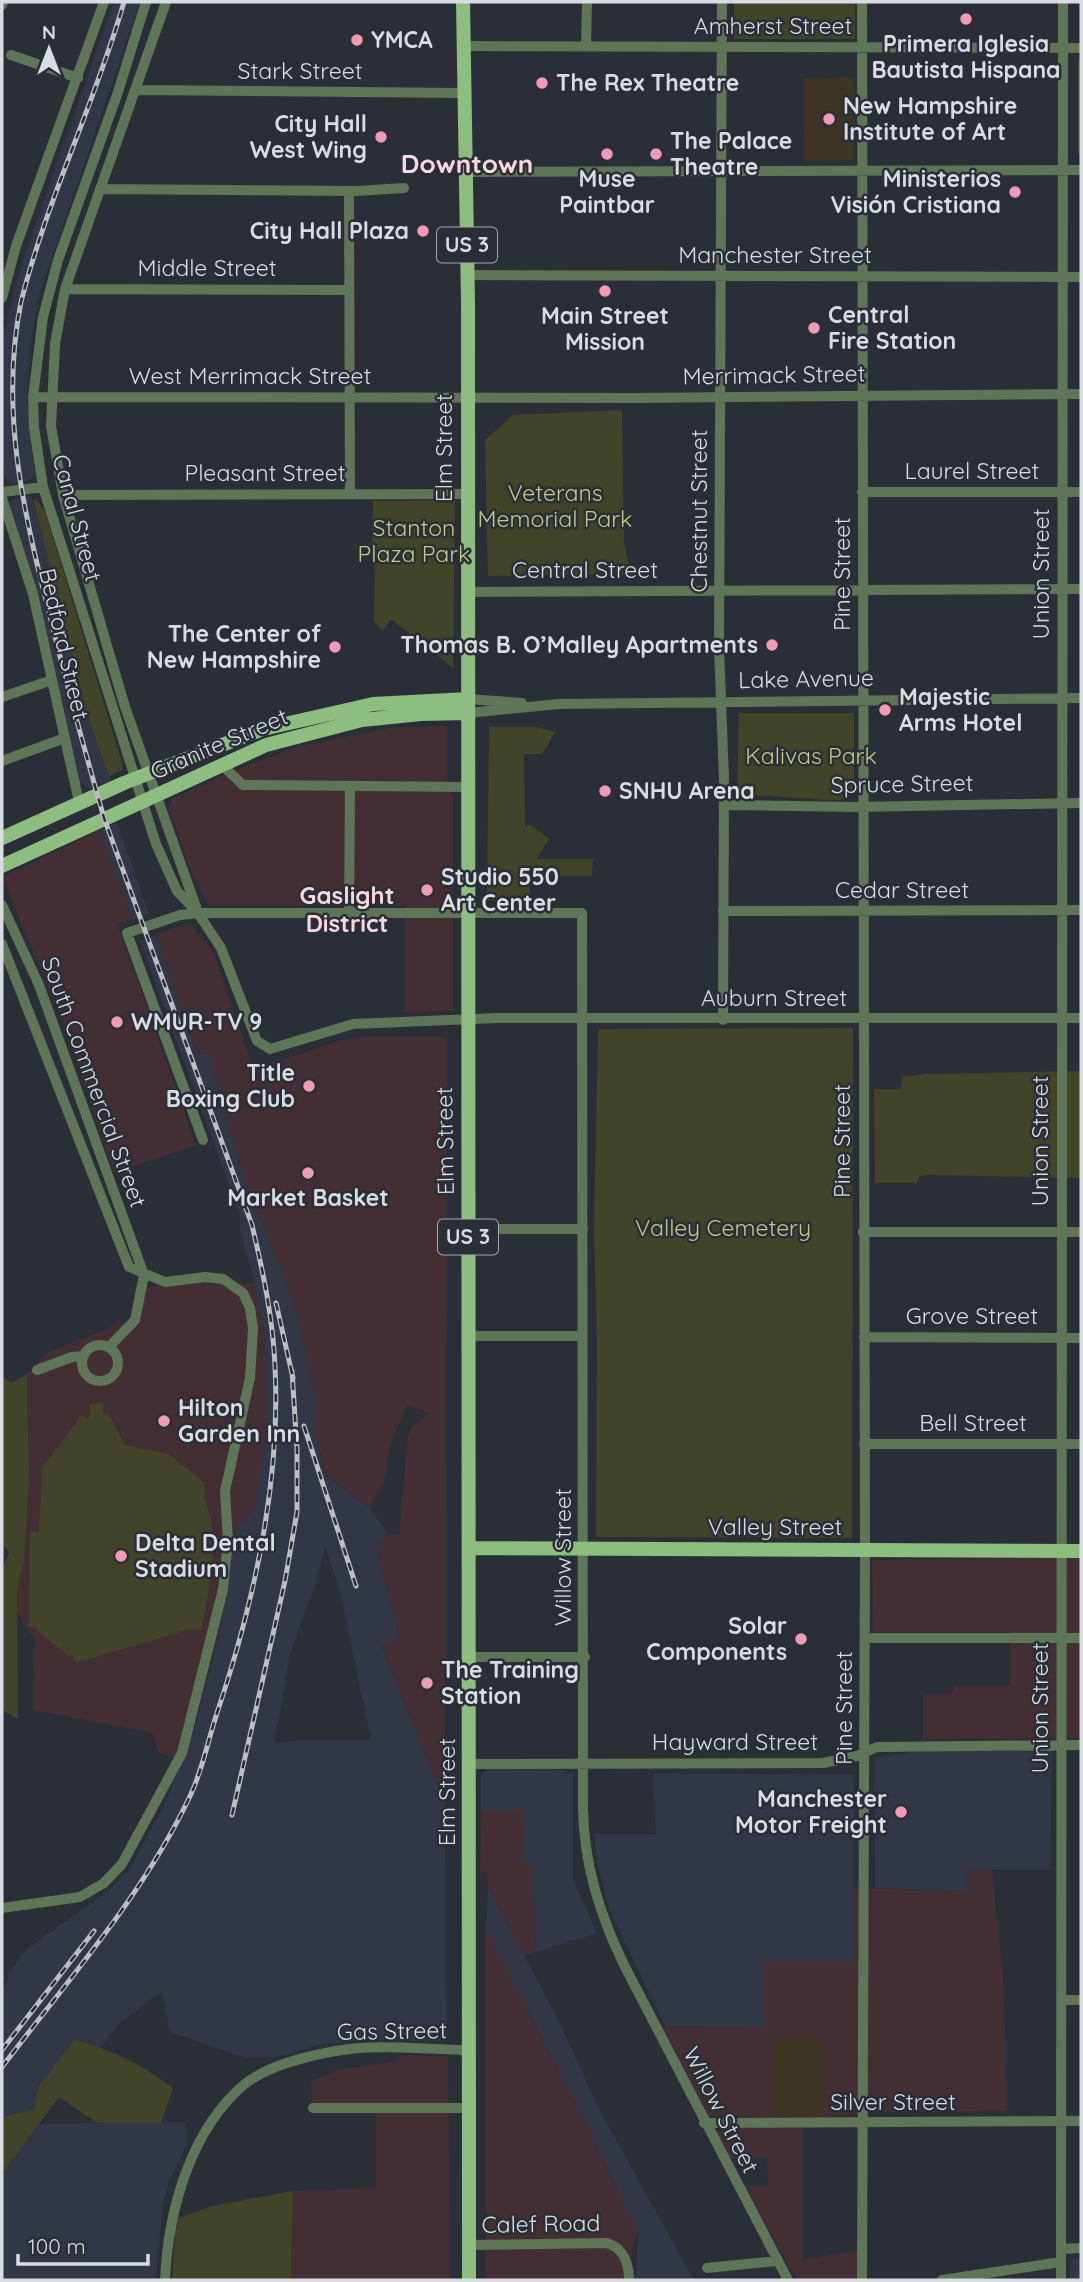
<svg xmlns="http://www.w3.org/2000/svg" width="1083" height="2282" font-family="Quicksand,sans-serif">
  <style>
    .commercial { fill: #432f33 }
    .built { fill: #313746; fill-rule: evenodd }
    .education { fill: #3d3424 }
    .green { fill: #414429 }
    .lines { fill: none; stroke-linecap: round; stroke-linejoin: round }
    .minor { stroke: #5f7558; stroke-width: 10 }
    .major { stroke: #8dbd7f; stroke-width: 14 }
    .rail-casing { stroke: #bcbec5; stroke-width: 5 }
    .rail { stroke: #2a2e37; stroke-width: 2.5; stroke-dasharray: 8; stroke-linecap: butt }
    .poi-dot { fill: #f09ab5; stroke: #2a2e37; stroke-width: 2.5 }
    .labels { text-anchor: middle; stroke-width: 5; stroke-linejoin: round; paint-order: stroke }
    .shield { fill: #2a2e37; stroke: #a5a8af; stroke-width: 2 }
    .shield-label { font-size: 21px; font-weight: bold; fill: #dadce3 }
    .street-label { font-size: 23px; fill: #dadce3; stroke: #2a2e37 }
    .poi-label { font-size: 23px; font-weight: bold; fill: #dadce3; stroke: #2a2e37; text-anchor: start }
    .park-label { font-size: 23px; fill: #c2ca88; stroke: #2a2e37 }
    .neighbourhood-label { font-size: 24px; font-weight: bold; fill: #f9d7e0; stroke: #2a2e37 }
    .quarter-label { font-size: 26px; font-weight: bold; fill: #f9d7e0; stroke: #2a2e37 }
  </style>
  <rect width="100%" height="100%" fill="#2a2e37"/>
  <path class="commercial" d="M444 726 447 728V781L453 799V1011L405 1012V905H208L189 866 169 808 172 798 245 766 297 747 392 728Z
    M100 830 133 919 117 924 196 1145 114 1173 65 1028 4 881 5 876Z
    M186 924 191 925 213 951 254 1070 337 1041 365 1037H447L445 1804 381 1644 400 1638 377 1553 379 1543 388 1534H399L408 1435 411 1428 430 1413 408 1405 391 1441 384 1482 369 1508 325 1473 314 1426 315 1393 293 1300 244 1179 208 1053 200 1054 193 1044 156 935Z
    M211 1282 255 1283 266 1340V1435L255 1509 232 1535 228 1587 218 1637 183 1761 158 1752 153 1733 33 1710 35 1638 25 1627 17 1610V1591L24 1561 29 1481 27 1374 47 1353 109 1328 119 1321 126 1325 132 1317 135 1288Z
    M1081 1558V1738L923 1739V1694H953V1686H1010V1632H873L872 1560Z
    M481 1810H523L533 1865 536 1952 524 1955 488 1888 487 1872H480Z
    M966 1870H992L1004 1989 1007 2111 873 2112 824 2117V2038L773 2039V2117L709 2116 663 2028 762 2027 763 1961H853L854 1888 966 1891Z
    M486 1928 580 2111 638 2231 623 2280H486Z
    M399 2055 448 2056 450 2280H291L293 2191 376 2188V2113L313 2112 311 2081 337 2070 398 2061Z
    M719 2128H803V2259L858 2251V2280H797L744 2186H768L767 2158H730L717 2133Z"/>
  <path class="built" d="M114 2H140L39 295 30 347 27 403 35 474 29 481 10 483 4 477 2 446V349L6 322 23 259Z
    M31 496 54 572 89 720 111 781 89 789 78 781 33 578 9 505 11 500Z
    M117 823 149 914 133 919 100 830Z
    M156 935 193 1044 200 1054 208 1053 244 1179 293 1300 315 1393 314 1426 324 1473 369 1508 388 1534 379 1543 377 1554 400 1639 381 1645 445 1804 447 2041H357L322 2044 278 2057H243L170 2032 162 1991 120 2023 52 2106 2 2117V1990L7 1982 8 1974 27 1949 110 1890 131 1867 166 1802 196 1722 218 1637 228 1587 232 1535 255 1509 266 1435V1340L253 1276 240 1231V1215L140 941ZM325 1546 339 1587 371 1739 377 1740H304L274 1743 291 1651 316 1582Z
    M928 1750 1052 1751 1050 1870H967V1891L875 1888 874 1758Z
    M487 1769 566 1770V1773H573V1880L597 1933 536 1952 533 1865 522 1859 523 1810H481V1774Z
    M653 1774H854V1961H763V2027H666L609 1909 597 1862 594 1834H656Z
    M488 1888 559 2021 599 2109 694 2280H636L638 2231 580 2111 486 1928Z
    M186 2122V2146L168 2183 162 2211 156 2280H2V2174L38 2124Z
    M1071 2258H1081V2280H1069Z"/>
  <path class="education" d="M854 77V160L804 161 803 78Z
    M773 2038H824V2117H773Z"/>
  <path class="green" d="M734 2H855V39H734Z
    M1078 59H1081V155L1078 154Z
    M622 410 624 544 631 574 488 576 485 440 513 415Z
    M33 499 37 500 45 511 123 766V770L109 776 89 720Z
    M455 500 453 668 391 619 383 631 374 621 375 563 372 559 373 501Z
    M739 713H854V792L841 800H829L737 794Z
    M489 727H536L556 732C542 749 551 756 524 754L525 827 530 824 549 839 537 859H593L592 876H530L529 900 487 901Z
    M853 1028 852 1538 596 1537 597 1338 594 1231 598 1029Z
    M1081 1071V1178L928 1175 920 1176 917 1183H875L874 1089H901L902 1077 925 1074Z
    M27 1374 29 1481 24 1561 17 1591 18 1719 2 1710V1570L9 1552 2 1544V1375L11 1383Z
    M103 1403V1415L108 1413 125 1445 168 1454 205 1483C201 1497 211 1513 212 1526 216 1561 208 1597 201 1631L191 1629 75 1663 73 1655 69 1656 37 1631V1627L29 1626 30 1532H39L42 1468 82 1415 87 1419 90 1416V1404Z
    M74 2040C112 2049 142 2065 173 2088L161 2123H97L59 2097 2 2174V2117L34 2109 39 2086Z
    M293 2191 291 2280H172L176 2219 212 2206Z"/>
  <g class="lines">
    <path class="minor" d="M146 2 118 92 58 260 43 317 33 397 34 427 43 487 156 844 177 891 198 913 221 948 257 1041 270 1049 353 1024 497 1018H1081
      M166 2 65 289 55 344 51 426 63 495 125 707 196 907
      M722 2 719 647 724 780 723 1020
      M862 2 865 1550 862 2280
      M2 5 3 2
      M464 46 1081 48
      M586 46 587 2
      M11 55 78 78
      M136 90 464 93
      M464 172 1081 170
      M101 189 356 191 404 188
      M349 191 350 494
      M468 275 1081 277
      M65 289 349 290
      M2 298 16 246 104 2
      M33 397 635 398 1081 394
      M2 492 43 487
      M862 492H1081
      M63 495 467 494
      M2 498 33 594 79 802
      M467 592 1081 589
      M2 697 52 680
      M468 699 522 703
      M468 713 559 704 1081 698
      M2 761 65 738
      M223 766 243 785 468 787
      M724 805 855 807 1081 803
      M2 905 39 985 144 1275
      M723 911 1081 910
      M349 912 350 787
      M2 944 129 1267 165 1282 205 1277 223 1279 243 1293 250 1308 253 1328 250 1378 225 1491 228 1541 223 1589 182 1753 122 1864 104 1883 80 1897 2 1908
      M203 1140 127 933 180 915 198 913H582L583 1809C584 1865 600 1915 624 1965L788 2280
      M468 1229H583
      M863 1232H1081
      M469 1336H582
      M864 1337 1081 1338
      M82 1363a18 18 0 1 1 36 0a18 18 0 1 1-36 0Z
      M109 1347 135 1320 144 1275
      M37 1370 72 1357 84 1356
      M864 1444H1081
      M865 1638H1081
      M470 1657H585
      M470 1764 823 1763 857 1756 877 1747 1081 1745
      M1061 2000H1081
      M313 2108H470
      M704 2123 1081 2121
      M469 2245 607 2243C624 2248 629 2265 629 2280
      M1061 2249 1081 2248
      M707 2268 777 2261
      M165 2280C168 2212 190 2129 246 2083 270 2065 307 2056 336 2051 376 2043 428 2050 470 2050
      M942 2280 1061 2262
      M1061 2280 1063 2"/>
    <path class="major" d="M463 2 468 302 469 2280
      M2 838 124 783 263 729 373 704 468 699
      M2 866 266 745 362 720 421 714 468 713
      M469 1548 1081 1551"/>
    <defs>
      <path id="rail" d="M276 1303 293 1378
        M304 1426 356 1586
        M232 1815 285 1581 297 1512V1449L292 1371
        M2 2050 94 1931
        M2 2067C68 1980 145 1893 191 1794 203 1768 208 1740 217 1713 254 1603 281 1482 275 1366 273 1318 263 1272 252 1225L104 818C84 748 65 679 48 608 22 508 0 406 21 302 47 199 95 103 124 2"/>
    </defs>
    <use href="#rail" class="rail-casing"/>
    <use href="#rail" class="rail"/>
  </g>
  <g class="poi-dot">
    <circle cx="966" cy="19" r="7"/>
    <circle cx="357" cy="40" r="7"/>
    <circle cx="542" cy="83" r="7"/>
    <circle cx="829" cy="119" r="7"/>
    <circle cx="381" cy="137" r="7"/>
    <circle cx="607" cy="154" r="7"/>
    <circle cx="656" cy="154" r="7"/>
    <circle cx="1015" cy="192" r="7"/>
    <circle cx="423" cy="231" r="7"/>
    <circle cx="605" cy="291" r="7"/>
    <circle cx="814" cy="328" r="7"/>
    <circle cx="772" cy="645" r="7"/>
    <circle cx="335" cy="647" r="7"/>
    <circle cx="885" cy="710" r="7"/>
    <circle cx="605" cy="791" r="7"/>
    <circle cx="427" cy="890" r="7"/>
    <circle cx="117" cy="1022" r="7"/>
    <circle cx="309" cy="1086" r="7"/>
    <circle cx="308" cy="1173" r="7"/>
    <circle cx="164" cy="1421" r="7"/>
    <circle cx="121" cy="1556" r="7"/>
    <circle cx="801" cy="1639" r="7"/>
    <circle cx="427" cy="1683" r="7"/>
    <circle cx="901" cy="1812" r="7"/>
  </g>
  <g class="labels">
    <g class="shield">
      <rect x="437" y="227.5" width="60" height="35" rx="5"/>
      <rect x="438" y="1219.5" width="60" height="35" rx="5"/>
    </g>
    <g class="shield-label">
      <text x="467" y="252">US 3</text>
      <text x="468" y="1244">US 3</text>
    </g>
    <g class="street-label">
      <text x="773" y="34">Amherst Street</text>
      <text x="300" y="79">Stark Street</text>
      <text x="775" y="263">Manchester Street</text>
      <text x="207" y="276">Middle Street</text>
      <text transform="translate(774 375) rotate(-1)" y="8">Merrimack Street</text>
      <text x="250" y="384">West Merrimack Street</text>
      <text transform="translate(444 448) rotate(-90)" y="8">Elm Street</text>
      <text x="972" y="479">Laurel Street</text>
      <text x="265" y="481">Pleasant Street</text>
      <text transform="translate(699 511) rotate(-90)" y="8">Chestnut Street</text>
      <text transform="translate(77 518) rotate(75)" y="8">Canal Street</text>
      <text x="585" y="578">Central Street</text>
      <text transform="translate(842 574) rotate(-90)" y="8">Pine Street</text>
      <text transform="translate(1041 574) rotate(-90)" y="8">Union Street</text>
      <text transform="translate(64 644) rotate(77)" y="8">Bedford Street</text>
      <text transform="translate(806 679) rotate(-1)" y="8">Lake Avenue</text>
      <text transform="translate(219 744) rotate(-23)" y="8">Granite Street</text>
      <text transform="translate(902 784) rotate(-1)" y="8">Spruce Street</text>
      <text x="902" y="898">Cedar Street</text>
      <text x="774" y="1006">Auburn Street</text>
      <text transform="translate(94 1082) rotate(70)" y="8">South Commercial Street</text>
      <text transform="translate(445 1141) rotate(-91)" y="8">Elm Street</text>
      <text transform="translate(842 1141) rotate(-90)" y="8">Pine Street</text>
      <text transform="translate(1040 1141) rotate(-90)" y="8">Union Street</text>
      <text x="972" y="1324">Grove Street</text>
      <text x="973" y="1431">Bell Street</text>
      <text x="775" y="1535">Valley Street</text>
      <text transform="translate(563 1557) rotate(-90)" y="8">Willow Street</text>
      <text transform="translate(844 1708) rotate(-90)" y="8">Pine Street</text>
      <text transform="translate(1040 1708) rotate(-90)" y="8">Union Street</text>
      <text x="735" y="1750">Hayward Street</text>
      <text transform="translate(447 1792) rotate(-90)" y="8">Elm Street</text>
      <text transform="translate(392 2031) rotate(-1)" y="8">Gas Street</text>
      <text x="893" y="2110">Silver Street</text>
      <text transform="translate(721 2110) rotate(63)" y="8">Willow Street</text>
      <text transform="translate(541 2224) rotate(-1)" y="8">Calef Road</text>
    </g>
    <g class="poi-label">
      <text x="371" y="48">YMCA</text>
      <text x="966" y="52" text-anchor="middle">Primera Iglesia<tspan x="966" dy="26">Bautista Hispana</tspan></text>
      <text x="556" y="91">The Rex Theatre</text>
      <text x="843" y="114">New Hampshire<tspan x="843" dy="26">Institute of Art</tspan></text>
      <text x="367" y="132" text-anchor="end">City Hall<tspan x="367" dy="26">West Wing</tspan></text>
      <text x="670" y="149">The Palace<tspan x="670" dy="26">Theatre</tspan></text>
      <text x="607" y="187" text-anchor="middle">Muse<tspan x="607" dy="26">Paintbar</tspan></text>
      <text x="1001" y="187" text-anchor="end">Ministerios<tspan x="1001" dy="26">Visión Cristiana</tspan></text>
      <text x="409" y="239" text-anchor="end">City Hall Plaza</text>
      <text x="828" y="323">Central<tspan x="828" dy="26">Fire Station</tspan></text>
      <text x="605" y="324" text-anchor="middle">Main Street<tspan x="605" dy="26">Mission</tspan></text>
      <text x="321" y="642" text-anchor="end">The Center of<tspan x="321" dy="26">New Hampshire</tspan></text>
      <text x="758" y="653" text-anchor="end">Thomas B. O’Malley Apartments</text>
      <text x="899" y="705">Majestic<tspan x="899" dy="26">Arms Hotel</tspan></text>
      <text x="619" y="799">SNHU Arena</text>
      <text x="441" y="885">Studio 550<tspan x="441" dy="26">Art Center</tspan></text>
      <text x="131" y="1030">WMUR-TV 9</text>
      <text x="295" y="1081" text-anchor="end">Title<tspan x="295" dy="26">Boxing Club</tspan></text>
      <text x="308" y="1206" text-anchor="middle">Market Basket</text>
      <text x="178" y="1416">Hilton<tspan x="178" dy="26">Garden Inn</tspan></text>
      <text x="135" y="1551">Delta Dental<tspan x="135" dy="26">Stadium</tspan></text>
      <text x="787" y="1634" text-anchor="end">Solar<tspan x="787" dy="26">Components</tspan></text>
      <text x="441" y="1678">The Training<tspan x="441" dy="26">Station</tspan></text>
      <text x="887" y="1807" text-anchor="end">Manchester<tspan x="887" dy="26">Motor Freight</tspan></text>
    </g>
    <g class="park-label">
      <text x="555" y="501">Veterans<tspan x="555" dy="26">Memorial Park</tspan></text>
      <text x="414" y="536">Stanton<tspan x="414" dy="26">Plaza Park</tspan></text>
      <text x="811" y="764">Kalivas Park</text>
      <text x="723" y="1236">Valley Cemetery</text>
    </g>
    <g class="neighbourhood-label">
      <text x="347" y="904">Gaslight<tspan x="347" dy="28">District</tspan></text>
    </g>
    <g class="quarter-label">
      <text x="467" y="173">Downtown</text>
    </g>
  </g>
  <rect width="1083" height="2282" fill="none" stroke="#dadce3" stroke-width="7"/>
  <g transform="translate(49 49)" stroke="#2a2e37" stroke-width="5" paint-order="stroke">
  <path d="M0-5L12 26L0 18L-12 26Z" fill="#dadce3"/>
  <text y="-10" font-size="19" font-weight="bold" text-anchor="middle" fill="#dadce3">N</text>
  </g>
  <path d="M18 2254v10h130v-10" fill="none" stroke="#dadce3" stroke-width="3.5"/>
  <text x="28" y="2254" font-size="21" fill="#dadce3" stroke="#2a2e37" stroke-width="5" paint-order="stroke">100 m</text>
</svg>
